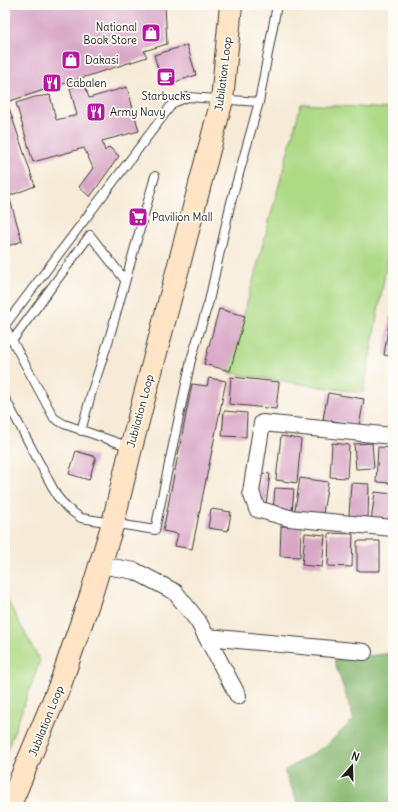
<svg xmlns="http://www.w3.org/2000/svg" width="398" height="812" font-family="Delius,sans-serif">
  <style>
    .green { fill: #aeda86; stroke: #657b51 }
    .forest { fill: #8aba73; stroke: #536b48 }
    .building { fill: #d9a7c6 }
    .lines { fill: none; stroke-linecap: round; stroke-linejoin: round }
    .service-casing { stroke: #3d3b38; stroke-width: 10 }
    .minor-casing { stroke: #3d3b38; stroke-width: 18 }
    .secondary-casing { stroke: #3d3b38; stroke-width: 24 }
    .service { stroke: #fff; stroke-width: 8 }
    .minor { stroke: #fff; stroke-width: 16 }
    .secondary { stroke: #ffe4c6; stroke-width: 22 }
    .labels { text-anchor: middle; stroke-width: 3.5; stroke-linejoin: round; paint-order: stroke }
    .poi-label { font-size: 11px; fill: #1c1c1c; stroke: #fdfcf7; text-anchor: start }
    .street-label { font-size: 11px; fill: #1c1c1c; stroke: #fdfcf7 }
  </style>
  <rect width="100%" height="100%" fill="#fdfcf7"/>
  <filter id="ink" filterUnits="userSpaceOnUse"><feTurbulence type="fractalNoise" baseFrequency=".025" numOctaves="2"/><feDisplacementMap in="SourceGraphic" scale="8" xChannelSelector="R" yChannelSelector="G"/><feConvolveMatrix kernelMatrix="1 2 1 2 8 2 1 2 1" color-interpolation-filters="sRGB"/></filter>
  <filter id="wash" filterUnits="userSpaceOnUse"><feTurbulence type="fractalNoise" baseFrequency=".012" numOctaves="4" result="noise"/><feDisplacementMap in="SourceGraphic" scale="16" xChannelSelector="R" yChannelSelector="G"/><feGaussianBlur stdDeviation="0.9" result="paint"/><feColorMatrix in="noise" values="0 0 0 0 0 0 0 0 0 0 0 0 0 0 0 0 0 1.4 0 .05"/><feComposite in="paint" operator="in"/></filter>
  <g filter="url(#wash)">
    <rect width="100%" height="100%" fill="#f7ebd8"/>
    <path class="green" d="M301 104 393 109V230L363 393 228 373Z
      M5 596 40 661 5 756Z"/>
    <path class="forest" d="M393 653V807H300L284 771 327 745 354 719 334 660Z"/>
    <g id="blocks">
      <path class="building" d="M5 5H165L167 44 144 51 147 57 7 102 35 186 9 196 22 241 5 247Z
        M187 45 196 75 163 86 154 55Z
        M84 83 89 98 127 87 139 131 102 141 105 151 109 147 119 156 90 197 79 187 93 168 84 148 33 162 16 103 35 97 50 95 56 120 77 115 70 88Z
        M219 309 245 316 230 371 204 364Z
        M390 316 393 317V357L384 355Z
        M231 377 279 382 276 409 229 404Z
        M209 378 226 381 192 549 175 546 178 534 163 531 192 384 207 386Z
        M328 393 364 399 359 426 323 419Z
        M224 411 247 413 246 437 222 436Z
        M281 436 301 439 297 483 276 480Z
        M332 443 349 445 347 478 330 477Z
        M372 443 374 468 356 469 354 444Z
        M378 447 393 448V483L376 482Z
        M76 451 96 457 89 480 69 474Z
        M262 473 270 474 266 505 258 504Z
        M300 478 328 482 322 520 294 516Z
        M351 483 369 484 368 518 349 517Z
        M275 488 294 489 292 513 273 511Z
        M375 492 393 494 389 523 371 521Z
        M211 509 231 512 228 531 208 528Z
        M281 526 301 527 300 557 280 556Z
        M305 533 325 535 322 567 302 565Z
        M329 533 353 534 352 567 328 566Z
        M357 541H380V571H357Z"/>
    </g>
  </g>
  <g filter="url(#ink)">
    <use href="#blocks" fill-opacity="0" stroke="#3d3b38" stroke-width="1"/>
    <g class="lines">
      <defs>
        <path id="service" d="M5 325 173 103 188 97 259 102
          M5 327 54 418 64 424 130 447
          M12 341 90 235 125 280
          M5 398 57 496 67 508 81 518 155 530 191 360 209 301 230 206 259 102 277 5
          M81 431 92 391 109 339 155 176"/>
        <path id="minor" d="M393 436 262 423 251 492 257 509 289 518 393 528
          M100 565 135 571 175 592 198 621 238 696
          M207 637 364 652"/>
        <path id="secondary" d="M9 807 60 685 91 595 113 523 131 448 222 100 231 5"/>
      </defs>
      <use href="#service" class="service-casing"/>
      <use href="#minor" class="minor-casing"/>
      <use href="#secondary" class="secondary-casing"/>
      <use href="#service" class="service"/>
      <use href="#minor" class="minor"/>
      <use href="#secondary" class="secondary"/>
    </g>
  </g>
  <defs>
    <symbol id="shop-square" viewBox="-11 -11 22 22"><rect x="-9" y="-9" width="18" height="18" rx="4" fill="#b5179e" stroke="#fdfcf7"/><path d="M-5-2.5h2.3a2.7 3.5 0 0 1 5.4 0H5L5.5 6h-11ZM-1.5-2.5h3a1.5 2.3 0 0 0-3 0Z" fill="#fff"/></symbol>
    <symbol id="cafe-square" viewBox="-11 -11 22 22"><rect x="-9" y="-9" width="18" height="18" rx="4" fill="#b5179e" stroke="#fdfcf7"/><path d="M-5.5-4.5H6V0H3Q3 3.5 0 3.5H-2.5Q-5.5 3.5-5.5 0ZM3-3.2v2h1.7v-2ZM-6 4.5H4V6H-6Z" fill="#fff"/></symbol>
    <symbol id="restaurant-square" viewBox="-11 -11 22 22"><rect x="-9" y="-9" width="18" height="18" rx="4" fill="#b5179e" stroke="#fdfcf7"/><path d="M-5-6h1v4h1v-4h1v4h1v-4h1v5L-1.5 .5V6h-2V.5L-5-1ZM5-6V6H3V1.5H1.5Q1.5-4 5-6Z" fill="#fff"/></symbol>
    <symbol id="supermarket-square" viewBox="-11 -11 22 22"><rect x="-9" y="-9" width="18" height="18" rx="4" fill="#b5179e" stroke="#fdfcf7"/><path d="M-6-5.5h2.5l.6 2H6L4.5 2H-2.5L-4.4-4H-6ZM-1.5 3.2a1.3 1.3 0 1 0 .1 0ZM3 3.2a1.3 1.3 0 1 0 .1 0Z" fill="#fff"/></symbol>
  </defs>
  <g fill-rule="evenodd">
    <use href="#shop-square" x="140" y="22" width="22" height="22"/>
    <use href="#shop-square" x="60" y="49" width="22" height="22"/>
    <use href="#cafe-square" x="155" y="66" width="22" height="22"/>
    <use href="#restaurant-square" x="41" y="72" width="22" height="22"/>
    <use href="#restaurant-square" x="85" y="101" width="22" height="22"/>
    <use href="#supermarket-square" x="127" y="206" width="22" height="22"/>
  </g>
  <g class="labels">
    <g class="poi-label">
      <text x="137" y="31" text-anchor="end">National<tspan x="137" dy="13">Book Store</tspan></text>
      <text x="85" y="64">Dakasi</text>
      <text x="66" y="87">Cabalen</text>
      <text x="166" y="100" text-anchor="middle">Starbucks</text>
      <text x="110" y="116">Army Navy</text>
      <text x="152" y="221">Pavilion Mall</text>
    </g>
    <g class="street-label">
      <text transform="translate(223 74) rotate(-83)" y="4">Jubilation Loop</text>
      <text transform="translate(140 411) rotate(-75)" y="4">Jubilation Loop</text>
      <text transform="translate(46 721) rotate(-68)" y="4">Jubilation Loop</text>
    </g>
  </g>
  <rect width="398" height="812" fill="none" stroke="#fdfcf7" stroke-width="20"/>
  <g transform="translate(352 766) rotate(20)" stroke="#fdfcf7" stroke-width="3" paint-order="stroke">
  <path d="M0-3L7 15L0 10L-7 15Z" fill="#1c1c1c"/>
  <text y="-6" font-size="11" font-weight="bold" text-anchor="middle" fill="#1c1c1c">N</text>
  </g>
</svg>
